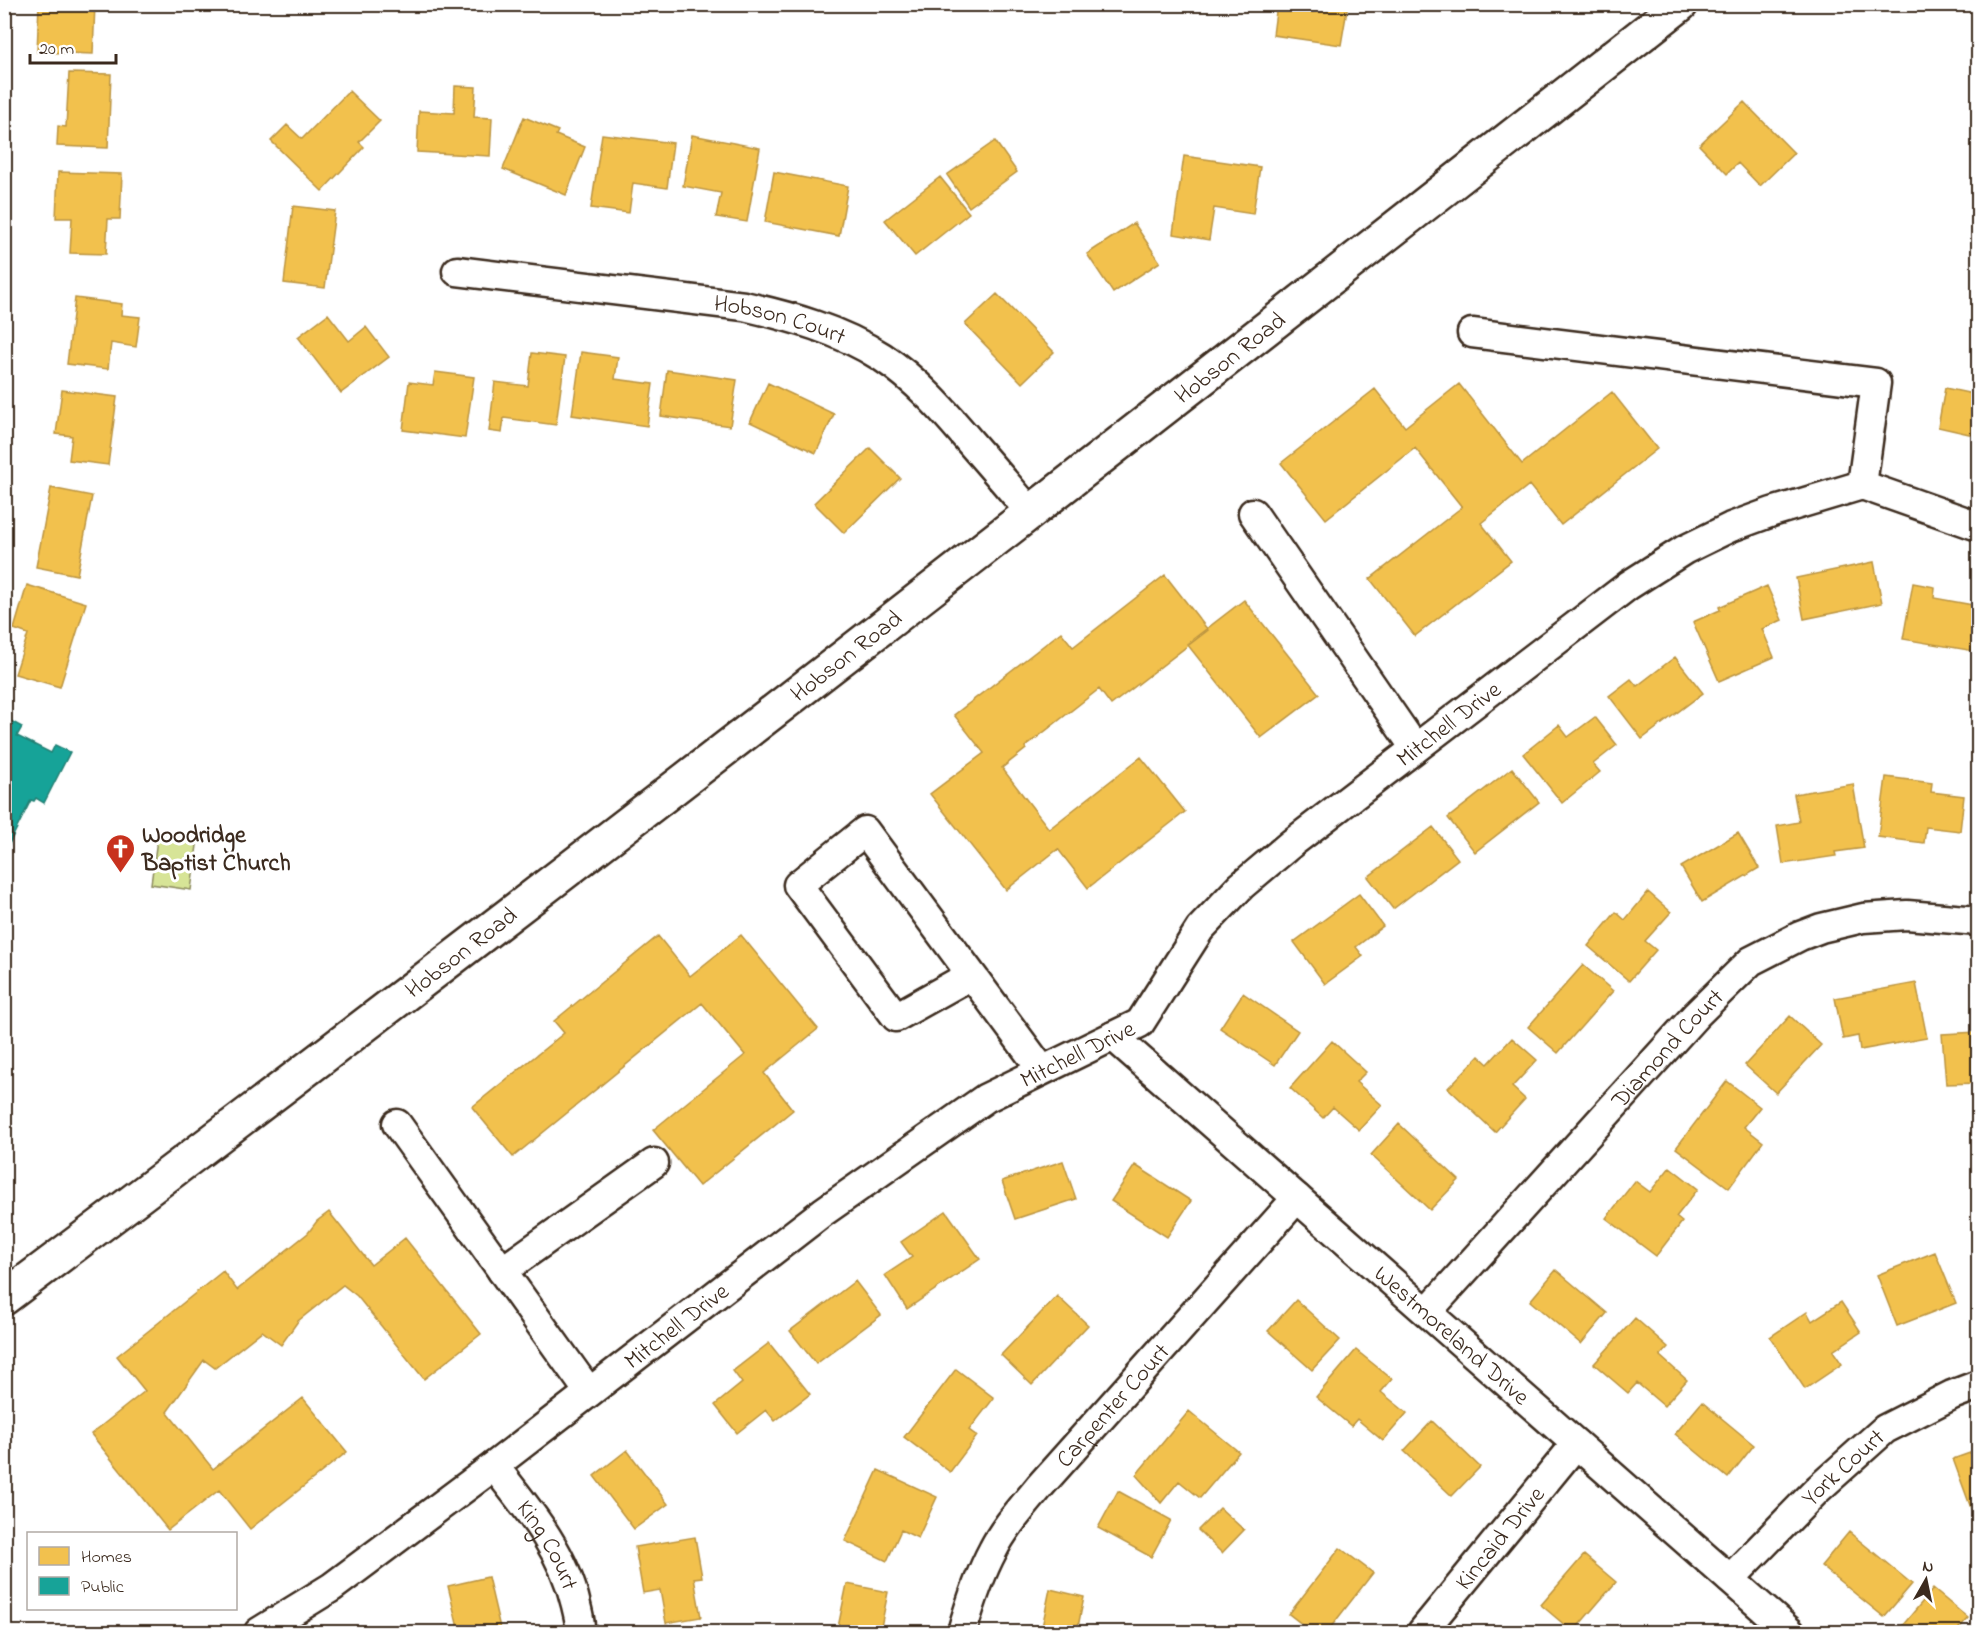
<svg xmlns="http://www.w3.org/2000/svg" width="1983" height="1637" font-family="'Indie Flower',sans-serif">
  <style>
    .green { fill: #d7e497; stroke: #89875a; stroke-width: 1.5 }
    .homes { fill: #f2c14e; stroke: #bb9440; stroke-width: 1.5 }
    .public { fill: #17a398; stroke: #227f73; stroke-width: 1.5 }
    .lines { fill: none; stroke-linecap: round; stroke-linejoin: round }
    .street-casing { stroke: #3b2a1e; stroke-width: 33 }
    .secondary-casing { stroke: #3b2a1e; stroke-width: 38 }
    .street { stroke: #fff; stroke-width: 28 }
    .secondary { stroke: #fff; stroke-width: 33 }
    .labels { text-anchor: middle; stroke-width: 6; stroke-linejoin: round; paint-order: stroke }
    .street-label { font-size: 24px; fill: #3b2a1e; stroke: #fff }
    .poi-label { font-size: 24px; font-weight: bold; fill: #3b2a1e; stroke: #fff; text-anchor: start }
  </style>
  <rect width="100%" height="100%" fill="#fff"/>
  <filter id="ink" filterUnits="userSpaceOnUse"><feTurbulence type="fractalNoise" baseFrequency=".0167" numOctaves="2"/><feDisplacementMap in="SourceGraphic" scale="12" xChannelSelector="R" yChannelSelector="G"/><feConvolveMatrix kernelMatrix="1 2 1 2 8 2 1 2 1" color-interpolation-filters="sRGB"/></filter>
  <g filter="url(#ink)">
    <path class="green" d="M158 832 198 838 191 890 151 884Z"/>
    <path class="homes" d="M39 4H95L93 54 37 52Z
      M1277 4H1348L1341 45 1273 35Z
      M69 73 111 74 108 148 57 146 58 126 66 127Z
      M455 86 476 87 474 117 492 118 490 156 417 152 419 111 454 113Z
      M349 91 380 121 359 142 364 147 322 191 271 141 287 125 302 139Z
      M1744 102 1794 153 1760 186 1738 163 1727 174 1699 145Z
      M524 117 558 131 556 135 585 147 566 195 503 169Z
      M602 134 673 143 667 188 633 183 629 213 591 208Z
      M692 135 760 148 747 222 716 217 721 193 683 186Z
      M995 141 1017 172 969 207 947 175Z
      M1184 156 1260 167 1253 214 1214 208 1209 240 1173 234Z
      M58 172 122 174 120 219H108L106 254 70 253 72 218H56Z
      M774 172 848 186 839 236 765 222Z
      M940 177 969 213 915 256 885 220Z
      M293 206 335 211 325 288 284 283Z
      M1134 223 1160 262 1113 293 1087 254Z
      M997 294 1054 352 1022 383 965 324Z
      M75 298 122 304 121 315 140 317 136 347 111 343 108 369 67 364Z
      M328 314 349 341 366 327 389 357 341 393 298 337Z
      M581 352 618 357 615 379 653 384 647 426 572 415Z
      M532 353 565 357 556 425 504 418 502 433 489 431 495 382 528 386Z
      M667 370 737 380 730 426 661 416Z
      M435 372 474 377 465 438 403 430 409 382 433 385Z
      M768 383 834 414 816 453 750 422Z
      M1459 384 1522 464 1612 392 1657 449 1561 525 1529 485 1481 523 1511 561 1415 636 1370 579 1462 507 1415 448 1326 519 1281 463 1375 389 1405 427Z
      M1945 388 1978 395V436L1938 427Z
      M62 390 117 397 108 465 69 460 72 436 56 434Z
      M870 448 900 478 844 533 814 503Z
      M51 488 92 496 77 575 36 567Z
      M1874 562 1882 603 1804 619 1796 578Z
      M1165 575 1208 630 1111 705 1099 689 1025 747 1026 749 1002 768 1049 829 1141 757 1185 812 1088 888 1058 849 1006 890 930 794 984 753 954 715 1061 632 1073 647Z
      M1913 583 1935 587 1934 598 1978 606V626L1974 651 1903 639Z
      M27 585 86 603 60 687 15 674 28 634 14 629Z
      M1767 586 1782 620 1762 629 1774 657 1719 681 1693 622 1720 610 1719 607Z
      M1244 600 1319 694 1261 738 1187 644Z
      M1675 657 1703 693 1642 739 1609 696 1631 679 1637 686Z
      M1595 717 1617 745 1593 764 1600 772 1562 803 1523 754 1559 725 1568 737Z
      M1512 768 1539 802 1475 852 1448 818Z
      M1886 777 1932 783 1931 792 1964 796 1960 831 1926 827 1924 843 1878 837Z
      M1853 784 1864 848 1835 852 1836 856 1783 864 1777 826 1799 822 1794 794Z
      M1433 827 1458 859 1393 909 1368 877Z
      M1738 833 1759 868 1702 902 1681 867Z
      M1648 892 1671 912 1645 941 1656 950 1629 981 1588 946 1616 912 1625 920Z
      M1359 894 1383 926 1356 947 1363 956 1325 984 1294 942Z
      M741 935 818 1029 764 1073 793 1110 699 1186 653 1130 745 1055 702 1003 513 1157 472 1107 564 1033 554 1021 658 936 690 976Z
      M1583 965 1613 991 1558 1053 1528 1027Z
      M1916 983 1927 1038 1860 1050 1858 1036 1843 1039 1835 998Z
      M1243 993 1298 1031 1275 1065 1220 1028Z
      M1790 1016 1821 1045 1776 1093 1745 1065Z
      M1977 1032 1978 1083 1946 1084 1942 1034Z
      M1512 1038 1537 1060 1512 1087 1525 1099 1495 1132 1448 1088 1479 1056 1488 1064Z
      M1332 1041 1366 1072 1356 1082 1382 1105 1359 1130 1333 1107 1323 1118 1290 1088Z
      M1727 1081 1760 1107 1744 1127 1763 1142 1729 1188 1676 1148Z
      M1399 1124 1459 1180 1430 1210 1371 1155Z
      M1063 1161 1076 1199 1015 1219 1002 1181Z
      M1135 1165 1191 1201 1167 1237 1111 1201Z
      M1670 1167 1698 1189 1676 1217 1682 1222 1656 1256 1606 1218 1635 1181 1650 1192Z
      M946 1211 980 1259 907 1309 885 1275 912 1257 901 1242Z
      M329 1212 371 1265 405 1238 481 1334 424 1379 357 1296 343 1285 298 1321 281 1345 262 1331 215 1368 204 1360 167 1412 213 1469 303 1398 347 1452 250 1529 219 1490 168 1530 91 1434 145 1391 117 1356 223 1271 237 1290 308 1233 317 1221Z
      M1978 1234V1297L1973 1235Z
      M1935 1252 1956 1303 1897 1326 1877 1275Z
      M1556 1270 1607 1313 1581 1344 1530 1301Z
      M855 1281 881 1315 816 1364 790 1331Z
      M1057 1296 1088 1325 1032 1385 1001 1355Z
      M1296 1300 1340 1340 1312 1370 1268 1331Z
      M1841 1302 1861 1332 1833 1351 1842 1364 1805 1389 1770 1337 1807 1312 1812 1321Z
      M1635 1318 1668 1347 1660 1356 1687 1380 1664 1406 1637 1383 1628 1393 1594 1364Z
      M769 1343 810 1394 775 1421 766 1410 737 1433 715 1405 742 1383 733 1371Z
      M1356 1350 1392 1379 1381 1392 1407 1413 1383 1441 1357 1419 1351 1426 1316 1397Z
      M956 1369 994 1398 969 1430 977 1436 950 1472 904 1437Z
      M1702 1402 1754 1445 1728 1478 1675 1434Z
      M1189 1411 1239 1452 1200 1498 1179 1481 1161 1503 1136 1475Z
      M1432 1421 1480 1467 1452 1496 1404 1451Z
      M627 1450 668 1504 634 1529 594 1476Z
      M1978 1450V1517L1975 1519 1953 1459Z
      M878 1470 937 1497 918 1538 901 1530 887 1561 845 1541Z
      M1118 1491 1171 1520 1151 1557 1098 1528Z
      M1220 1508 1244 1530 1222 1553 1198 1530Z
      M1849 1532 1912 1584 1884 1617 1821 1566Z
      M695 1537 702 1577 694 1578 701 1617 666 1623 660 1590 643 1593 635 1547Z
      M1340 1548 1373 1573 1327 1632H1312L1289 1614Z
      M1584 1555 1616 1582 1573 1632 1541 1605Z
      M488 1577 501 1632H459L448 1586Z
      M847 1584 888 1592 880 1632H837Z
      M1050 1589 1084 1597 1077 1632H1041Z
      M1933 1589 1968 1618 1959 1628 1964 1632H1897Z"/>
    <path class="public" d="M5 718 22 727 17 736 51 753 55 745 70 752 44 803 36 798 34 801 31 800 4 854Z"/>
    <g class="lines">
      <defs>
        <g id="street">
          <path id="s1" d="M457 271 744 306C792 317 840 330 882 357 917 380 944 411 971 443 991 466 1011 489 1031 513"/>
          <path d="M1472 333 1876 383 1862 485"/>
          <path d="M1253 513 1415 748"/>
          <path d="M971 975 896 1017 798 885 865 831 1042 1070"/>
          <path id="s2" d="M1113 1036 1790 1632"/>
          <path d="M397 1124 589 1392"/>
          <path d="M502 1271 654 1163"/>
          <path id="s3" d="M1427 1312 1696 1015 1751 961 1800 936 1821 928 1863 918 1907 915 1978 921"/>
          <path id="s4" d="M494 1466C527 1508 564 1551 576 1605 578 1614 581 1623 580 1632"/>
          <path id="s5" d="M1730 1579 1818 1489 1885 1429 1952 1395 1978 1385"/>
          <path id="s6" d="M259 1632 332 1587 494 1466 823 1212 986 1098 1140 1023 1200 929 1241 886 1292 843 1629 585 1684 550 1731 527 1772 512 1862 485 1978 526"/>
          <path id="s7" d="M962 1632C970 1604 979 1576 993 1550 1005 1526 1024 1506 1040 1486L1297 1198"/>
          <path id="s8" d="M1422 1632 1576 1444"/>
        </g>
        <g id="secondary">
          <path id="s9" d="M4 1298C569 874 1125 440 1681 4"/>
        </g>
      </defs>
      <use href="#street" class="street-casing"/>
      <use href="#secondary" class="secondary-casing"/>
      <use href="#street" class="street"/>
      <use href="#secondary" class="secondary"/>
    </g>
  </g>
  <defs>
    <symbol id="church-pin" viewBox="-11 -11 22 30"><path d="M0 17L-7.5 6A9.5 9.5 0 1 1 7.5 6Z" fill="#c8321e" stroke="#fff"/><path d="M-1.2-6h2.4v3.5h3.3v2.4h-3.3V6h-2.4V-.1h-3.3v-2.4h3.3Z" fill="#fff"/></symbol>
  </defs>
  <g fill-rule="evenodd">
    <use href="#church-pin" x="104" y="832" width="33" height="45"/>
  </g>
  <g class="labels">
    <g class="street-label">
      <text dy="8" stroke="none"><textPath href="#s1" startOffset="327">Hobson Court</textPath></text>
      <text dy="8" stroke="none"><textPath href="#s9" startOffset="1545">Hobson Road</textPath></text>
      <text dy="8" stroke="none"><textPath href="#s9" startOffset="1059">Hobson Road</textPath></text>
      <text dy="8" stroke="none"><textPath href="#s6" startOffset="1508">Mitchell Drive</textPath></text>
      <text dy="8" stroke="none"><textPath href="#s9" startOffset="573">Hobson Road</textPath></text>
      <text dy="8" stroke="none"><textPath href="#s3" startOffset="357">Diamond Court</textPath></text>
      <text dy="8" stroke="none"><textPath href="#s6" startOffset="1004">Mitchell Drive</textPath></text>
      <text dy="8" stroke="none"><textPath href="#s6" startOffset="518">Mitchell Drive</textPath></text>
      <text dy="8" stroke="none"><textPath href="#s2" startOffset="452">Westmoreland Drive</textPath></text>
      <text dy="8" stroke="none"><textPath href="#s7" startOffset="276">Carpenter Court</textPath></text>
      <text dy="8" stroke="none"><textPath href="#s5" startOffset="159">York Court</textPath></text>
      <text dy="8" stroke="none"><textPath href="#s8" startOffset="122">Kincaid Drive</textPath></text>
      <text dy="8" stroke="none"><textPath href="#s4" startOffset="96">King Court</textPath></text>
    </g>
    <g class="poi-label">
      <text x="142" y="842">Woodridge<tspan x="142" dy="28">Baptist Church</tspan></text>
    </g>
  </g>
  <rect width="1983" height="1637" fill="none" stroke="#fff" stroke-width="24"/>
  <rect x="12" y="12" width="1959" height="1613" fill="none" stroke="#3b2a1e" stroke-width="2" filter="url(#ink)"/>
  <rect x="27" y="1532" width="210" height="78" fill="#ffffff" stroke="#b1aaa5" stroke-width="1.5"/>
  <rect x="39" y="1547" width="30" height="18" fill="#f2c14e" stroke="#b1aaa5" stroke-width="1.5"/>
  <text x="81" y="1562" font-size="18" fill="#3b2a1e">Homes</text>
  <rect x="39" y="1577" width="30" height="18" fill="#17a398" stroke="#b1aaa5" stroke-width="1.5"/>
  <text x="81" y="1592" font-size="18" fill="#3b2a1e">Public</text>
  <g transform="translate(1926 1580) rotate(9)" stroke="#ffffff" stroke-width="4.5" paint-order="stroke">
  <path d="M0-4.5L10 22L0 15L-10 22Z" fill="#3b2a1e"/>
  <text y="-9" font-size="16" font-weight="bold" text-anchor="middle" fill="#3b2a1e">N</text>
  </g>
  <path d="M30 54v9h86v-9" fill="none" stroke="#3b2a1e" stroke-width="3"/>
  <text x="39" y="54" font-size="18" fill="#3b2a1e" stroke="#ffffff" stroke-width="4.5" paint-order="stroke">20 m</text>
</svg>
